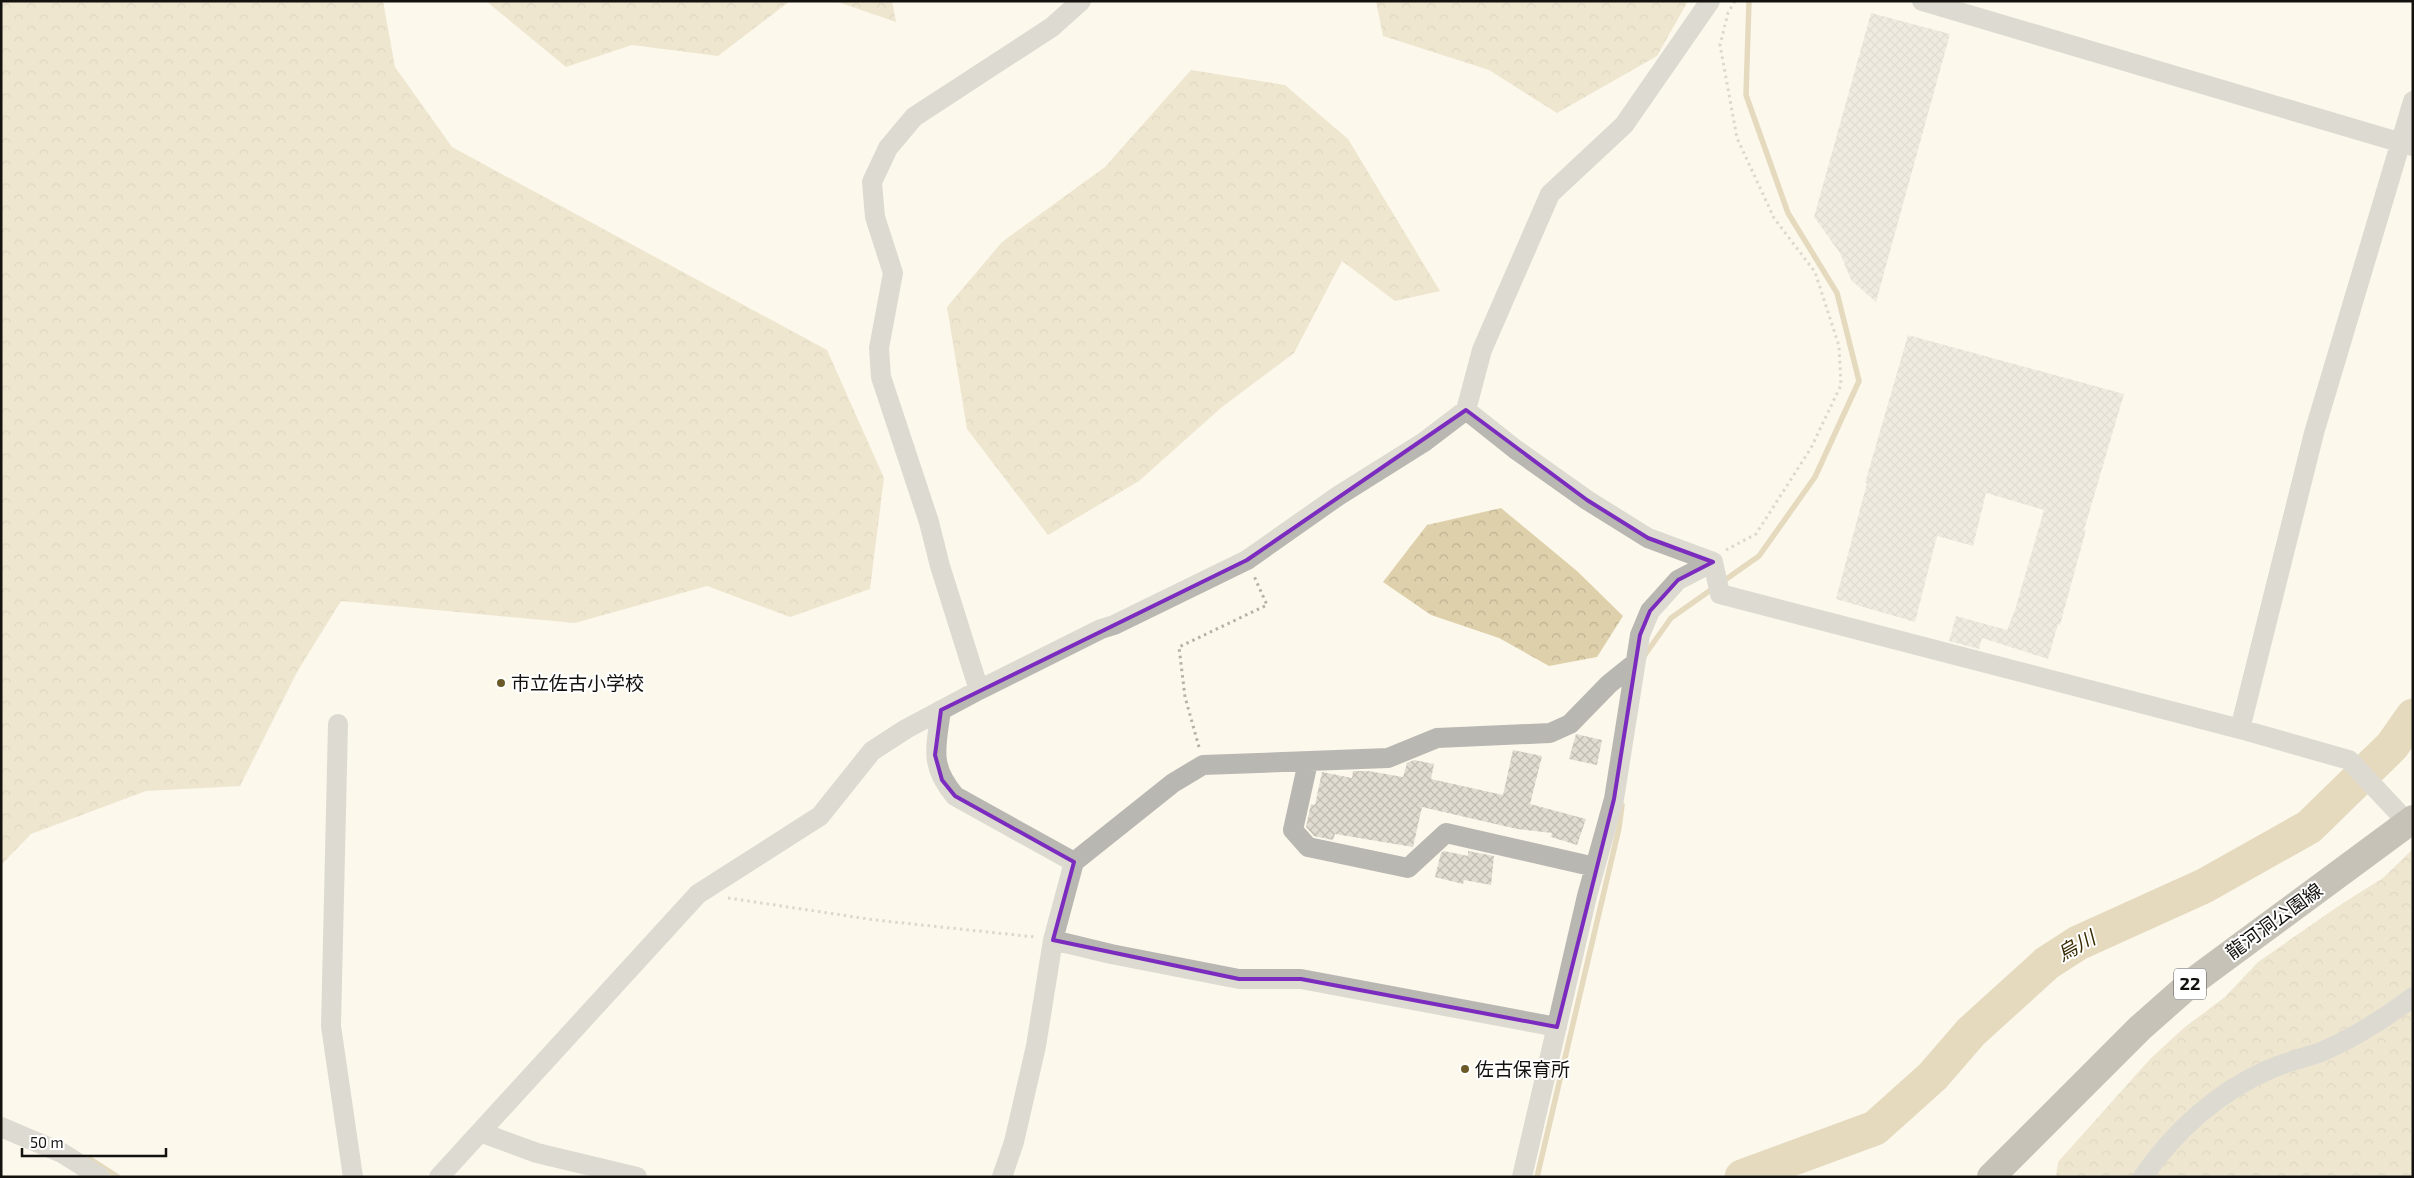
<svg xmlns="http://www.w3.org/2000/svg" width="2414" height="1178" font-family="'Exo 2','Noto Sans JP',sans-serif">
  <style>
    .forest { fill: url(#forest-crowns) }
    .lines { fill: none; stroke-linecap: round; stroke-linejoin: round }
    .stream { stroke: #c9b686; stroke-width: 5.5 }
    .river { stroke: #c9b686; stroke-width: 35 }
    .building { fill: url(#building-cross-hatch) }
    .path { stroke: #b4b1a7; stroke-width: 3; stroke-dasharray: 2.5 4; stroke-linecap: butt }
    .street { stroke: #b9b7b2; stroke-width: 20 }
    .primary { stroke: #858179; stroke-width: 28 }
    .marked { fill: none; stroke: #7b2cbf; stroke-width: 4; stroke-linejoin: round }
    .poi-dot { fill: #6b5927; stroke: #fff; stroke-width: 2 }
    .labels { text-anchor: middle; stroke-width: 4; stroke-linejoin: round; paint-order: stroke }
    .shield { fill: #fff; stroke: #5a5956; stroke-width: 1 }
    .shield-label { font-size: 18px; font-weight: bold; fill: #13120e }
    .poi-label { font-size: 19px; fill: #13120e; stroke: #fff; text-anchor: start }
    .street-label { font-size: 19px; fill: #13120e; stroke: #fff }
    .water-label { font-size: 20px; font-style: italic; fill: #392b02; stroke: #fff }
  </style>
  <defs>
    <pattern id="forest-crowns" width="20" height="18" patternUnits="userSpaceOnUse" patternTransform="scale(1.25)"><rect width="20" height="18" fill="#ded0ab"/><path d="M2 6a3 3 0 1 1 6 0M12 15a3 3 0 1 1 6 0" fill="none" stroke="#beb292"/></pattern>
    <pattern id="building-cross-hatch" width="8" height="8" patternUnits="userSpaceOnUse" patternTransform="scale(1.25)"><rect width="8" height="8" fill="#e1dcd1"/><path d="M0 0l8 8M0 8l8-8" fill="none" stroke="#c0bcb2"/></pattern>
  </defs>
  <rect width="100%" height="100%" fill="#fcf8ec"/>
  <path class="forest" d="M1 1H383L395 67 452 147 827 350 884 478 870 589 790 617 707 586 575 623 341 601 297 672 240 786 146 791 31 834 1 865Z
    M486 1H790L718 56 632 45 566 67Z
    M835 1H892L896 22Z
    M1376 1H1688L1657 56 1557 113 1489 70 1383 36Z
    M1191 70 1285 85 1348 139 1440 291 1395 301 1342 261 1294 353 1222 407 1139 481 1048 535 967 429 947 307 1002 242 1105 167Z
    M1501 508 1577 571 1623 616 1597 657 1549 666 1499 638 1431 615 1383 582 1427 525Z
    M2413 849V1177H2056L2058 1162 2151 1058 2185 1027 2225 997 2258 962 2343 903 2383 878Z"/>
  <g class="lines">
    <path class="stream" d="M1644 656 1671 618 1759 556 1815 477 1859 381 1837 293 1788 213 1746 95 1749 1
      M90 1159 118 1177
      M1537 1177 1619 828 1622 805"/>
    <path class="river" d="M1742 1177 1875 1128 1933 1076 1971 1032 2047 963 2078 943 2204 886 2309 827 2392 746 2413 716"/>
  </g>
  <path class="building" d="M1871 13 1950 34 1876 302 1851 280 1840 253 1814 217Z
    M1908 335 2124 394 2084 530H2086L2060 625 2058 624 2048 659 1982 638 1979 649 1949 641 1956 616 2007 630 2015 610 2044 510 1986 493 1973 546 1937 536 1915 622 1836 599 1867 483H1865Z
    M1576 734 1602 740 1597 765 1569 759Z
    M1513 750 1542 756 1530 804 1586 819 1577 845 1551 837 1552 833 1517 829 1422 807 1413 847 1335 834 1333 840 1314 836 1306 827 1311 804 1315 805 1322 772 1352 778 1353 771H1368L1403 777 1407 763 1414 760 1434 764 1431 779 1503 795Z
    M1444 851 1468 856V851L1494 856 1491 885 1464 880 1463 884 1435 877 1441 853Z"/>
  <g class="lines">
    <path class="path" d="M1726 550 1756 534 1811 448 1841 385 1839 346 1815 272 1774 218 1737 138 1720 45 1728 13 1735 1
      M1199 747 1185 697 1179 647 1267 605 1254 576
      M728 898 875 920 1035 937"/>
    <path class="street" d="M1922 1 2412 146
      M1466 410 1515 449 1587 500 1648 538 1713 562 1678 580 1650 611 1640 635 1614 799 1587 896 1522 1177
      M1713 562 1720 594 2240 729 2349 760 2408 823
      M979 690 940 566 929 522 881 377 879 348 893 273 875 217 872 182 888 148 914 117 1052 27 1081 1
      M941 710C936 748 929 765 955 796L1074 862
      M338 724 331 1026 353 1177
      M2240 729 2314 433 2413 101
      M1308 762 1293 830 1308 847 1408 868 1446 833 1595 867
      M1053 940 1111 954 1239 979H1301L1557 1027
      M1 1127 62 1153 100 1177
      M480 1132 537 1153 637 1177
      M439 1177 698 894 820 816 872 751 906 729 979 690 1101 629 1114 625 1247 560 1338 496 1424 442 1466 410 1482 350 1550 194 1624 125 1710 1
      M1002 1177 1014 1142 1036 1046 1053 940 1074 862 1173 783 1203 765 1388 758 1437 738 1550 733 1570 724 1609 684 1635 663
      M2143 1177C2174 1131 2219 1091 2270 1069 2286 1062 2304 1058 2321 1052 2354 1038 2385 1018 2413 997"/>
    <path class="primary" d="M1991 1177 2140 1028 2191 983 2413 819"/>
  </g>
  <path d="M0 0H2414V1178H0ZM1466 410 1587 500 1648 538 1713 562 1678 580 1650 611 1640 635 1614 799 1557 1027 1301 979H1239L1053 940 1074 862 955 796 942 780 935 755 941 710 1247 560Z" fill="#fcf8ec" fill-opacity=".55" fill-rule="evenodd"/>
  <path class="marked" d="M1466 410 1587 500 1648 538 1713 562 1678 580 1650 611 1640 635 1614 799 1557 1027 1301 979H1239L1053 940 1074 862 955 796 942 780 935 755 941 710 1247 560Z"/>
  <g class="poi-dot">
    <circle cx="501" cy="683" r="5"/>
    <circle cx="1465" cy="1069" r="5"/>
  </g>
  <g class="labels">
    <rect class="shield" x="2174" y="968.5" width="32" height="31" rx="4"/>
    <g class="shield-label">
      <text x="2190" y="990">22</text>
    </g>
    <g class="poi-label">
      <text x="511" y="690">市立佐古小学校</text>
      <text x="1475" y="1076">佐古保育所</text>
    </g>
    <g class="street-label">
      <text transform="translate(2274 921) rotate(-36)" y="7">龍河洞公園線</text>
    </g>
    <g class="water-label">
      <text transform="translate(2076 946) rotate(-29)" y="7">烏川</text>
    </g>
  </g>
  <rect width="2414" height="1178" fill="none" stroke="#13120e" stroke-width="5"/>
  <path d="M22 1148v8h144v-8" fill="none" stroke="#13120e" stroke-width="2.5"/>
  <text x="30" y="1148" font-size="15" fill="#13120e" stroke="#ffffff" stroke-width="4" paint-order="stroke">50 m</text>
</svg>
